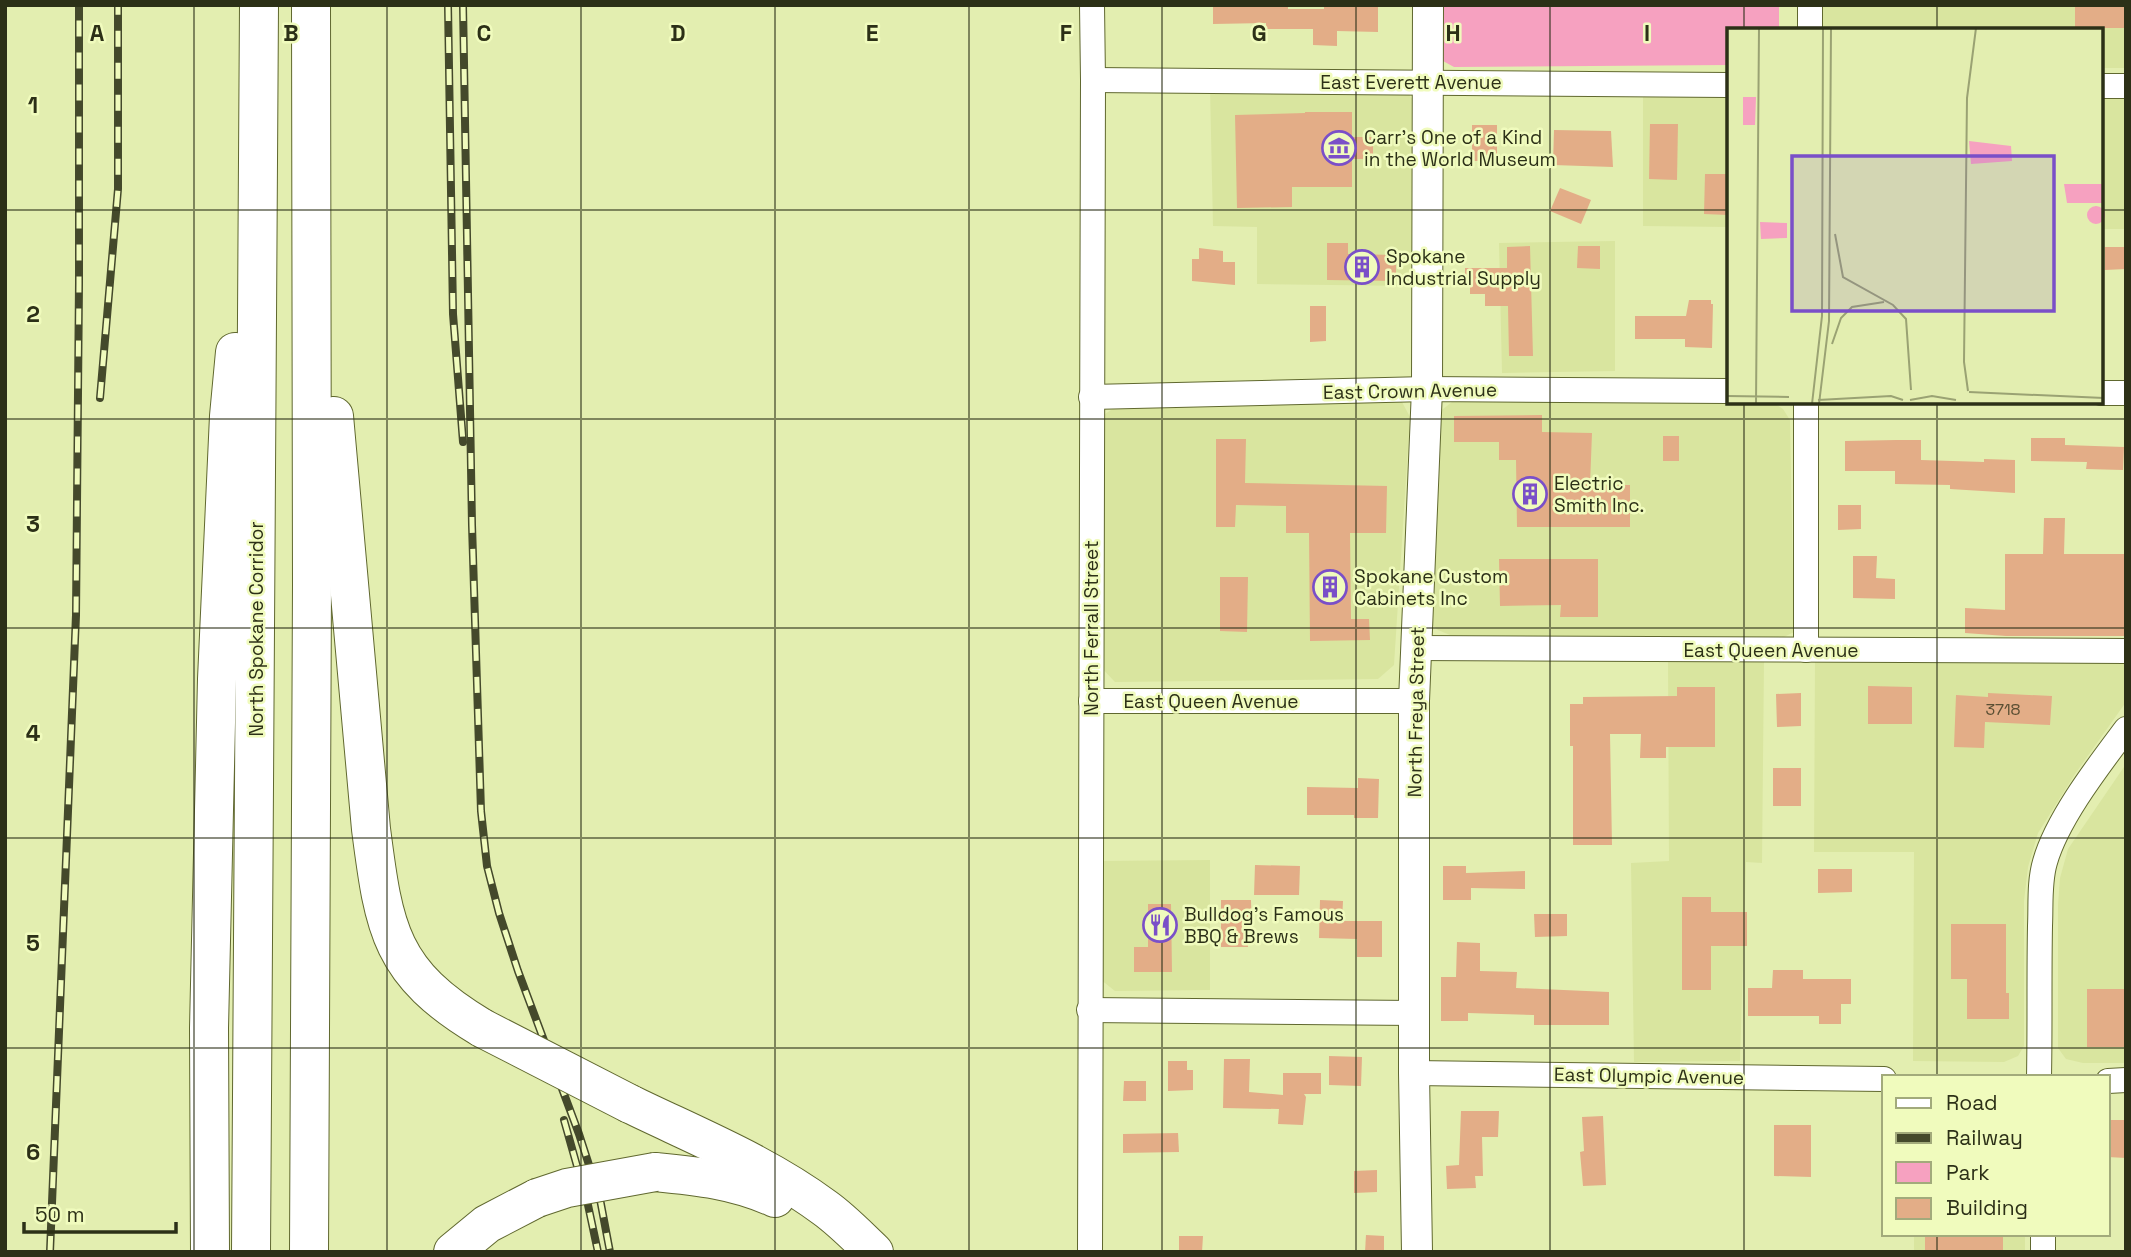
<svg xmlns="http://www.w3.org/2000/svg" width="2131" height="1257" font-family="'Space Grotesk',sans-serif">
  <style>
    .built { fill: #d9e59f }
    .green { fill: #f6a1c0 }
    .building { fill: #e3ad87 }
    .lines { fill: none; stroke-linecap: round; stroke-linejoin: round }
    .minor-casing { stroke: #60682f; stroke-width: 26 }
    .tertiary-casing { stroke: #60682f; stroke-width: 32 }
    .motorway-casing { stroke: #60682f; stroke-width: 40 }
    .minor { stroke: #fff; stroke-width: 24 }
    .tertiary { stroke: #fff; stroke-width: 30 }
    .motorway { stroke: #fff; stroke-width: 38 }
    .rail-casing { stroke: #44492b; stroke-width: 8 }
    .rail { stroke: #f0fbbd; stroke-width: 5; stroke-dasharray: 16; stroke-linecap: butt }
    .motorway-bridge-casing { stroke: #60682f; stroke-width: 40; stroke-linecap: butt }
    .motorway-bridge { stroke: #fff; stroke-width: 38 }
    .grid { fill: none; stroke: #2c3017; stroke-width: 2; stroke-opacity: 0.55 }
    .labels { text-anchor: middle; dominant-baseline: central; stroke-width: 5; stroke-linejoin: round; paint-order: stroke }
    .number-label { font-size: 16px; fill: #5a4f33 }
    .street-label { font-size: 19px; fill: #2c3017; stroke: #f0fbbd }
    .poi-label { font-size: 19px; fill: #2c3017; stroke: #f0fbbd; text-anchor: start }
    .inset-road { fill: none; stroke: #9aa273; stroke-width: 2 }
    .view { fill: #7a4fc8; fill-opacity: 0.15; stroke: #7a4fc8; stroke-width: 3.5 }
    .inset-edge { fill: none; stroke: #2c3017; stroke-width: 3.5 }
    .grid-label { font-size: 23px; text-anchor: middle; font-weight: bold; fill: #2c3017; stroke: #f0fbbd; stroke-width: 5; stroke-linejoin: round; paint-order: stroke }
  </style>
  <rect width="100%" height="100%" fill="#e3eeb0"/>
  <!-- built -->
  <g class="built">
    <path d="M1823,5H2126V68H2101V30H1823Z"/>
    <path d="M1210,87L1405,90L1415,102L1414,286L1257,284V227L1213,226Z"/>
    <path d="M2101,96L2126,98V229H2101Z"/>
    <path d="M1643,97H1728V227L1643,226Z"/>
    <path d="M1615,241V371L1502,373L1499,243Z"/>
    <path d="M1457,398L1774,403L1783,409L1790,420L1794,632L1782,638L1762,639L1450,635L1438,630L1429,622L1438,413Z"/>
    <path d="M1402,402L1410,417L1394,665L1378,679L1115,682L1095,661L1102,416L1120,404Z"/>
    <path d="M1668,659L1764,661L1762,863L1746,862L1740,1061L1634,1062L1631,863L1669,861Z"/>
    <path d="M1815,661H2126V702L2075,774L2038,833L2028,867L2024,901V1046L2018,1056L2004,1062L1913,1061L1914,852H1814Z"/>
    <path d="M2126,764V1063H2083L2066,1059L2058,1048V905L2060,878L2068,849Z"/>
    <path d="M1210,860V990L1115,991L1100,979L1101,861Z"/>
    <rect x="1914" y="1234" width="111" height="18"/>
  </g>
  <!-- green -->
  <path class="green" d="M1437,5H1779V30H1728V65L1454,67L1443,61L1438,49Z"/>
  <!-- building -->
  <g class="building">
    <path d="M1213,5H1288V9H1324V5H1378V32L1337,31V46L1313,45V29H1266V23L1213,24Z"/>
    <path d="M2075,5H2124L2125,28H2075Z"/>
    <path d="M1305,112H1352V137H1373V159H1352V187H1292V207L1237,208L1235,115L1305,113Z"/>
    <path d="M1650,124H1678L1677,180L1649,179Z"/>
    <rect x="1472" y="125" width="25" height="36"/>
    <path d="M1554,130L1611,131L1613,167L1553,165Z"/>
    <path d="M1705,174H1728V215L1704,214Z"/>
    <path d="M1560,188L1591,200L1581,224L1550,211Z"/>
    <path d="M1327,243H1348V254L1396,255V281L1327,280Z"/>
    <path d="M1530,246L1533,356H1509L1508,306H1485V294H1470V287H1465V268H1507V247Z"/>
    <path d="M1578,246H1600V269L1577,268Z"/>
    <path d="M2105,247H2126V269L2105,270Z"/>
    <path d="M1199,248L1223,251V262H1235V285L1192,281V259H1199Z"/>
    <path d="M1689,300H1711V304H1713L1712,348L1685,347V339H1635V316H1686Z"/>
    <path d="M1310,306H1326V341L1310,342Z"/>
    <path d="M1542,415V432L1592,433L1590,485H1630V527H1517L1516,460H1499V442H1454V416Z"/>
    <rect x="1663" y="436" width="16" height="25"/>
    <path d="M2031,438H2065V445L2124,447L2123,470L2086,469L2087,462L2031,461Z"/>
    <path d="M1216,439H1246L1245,483L1387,486L1386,533H1350L1351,619H1369L1370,640L1310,641L1309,533H1286V506L1236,505L1235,527H1216Z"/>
    <path d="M1896,440H1921V460L1984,462V459L2015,460V493L1950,489V485L1895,484V471H1845V441Z"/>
    <path d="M1838,505H1861V529L1838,530Z"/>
    <path d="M2044,518H2065L2064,554H2126V636H2006L1965,633V608L2005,610V554H2043Z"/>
    <path d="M1853,556H1877L1876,578L1895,579V599L1853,598Z"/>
    <path d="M1499,559H1598V617H1560L1561,605L1500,606Z"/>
    <path d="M1220,577H1248L1247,632L1220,631Z"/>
    <path d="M1868,686L1912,687V724H1868Z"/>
    <path d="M1677,687H1715V747H1666V758H1640L1641,734H1610L1612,845H1573V746H1570V704H1583V697L1677,696Z"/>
    <path d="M1801,693V726L1777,727L1776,694Z"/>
    <path d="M1988,693L2052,696L2050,725L1985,722L1984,748L1954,747L1956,695L1988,697Z"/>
    <rect x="1773" y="768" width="28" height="38"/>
    <path d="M1358,778L1379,779L1378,818H1354V815H1307V787L1358,788Z"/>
    <path d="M1255,865L1300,866L1299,895H1254Z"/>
    <path d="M1443,866H1466V873L1525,871V889L1471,888V900H1443Z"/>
    <path d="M1818,869H1852V892L1818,893Z"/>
    <path d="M1682,897H1711V912H1747V946H1711V990H1682Z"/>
    <path d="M1221,900H1251L1252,933H1248V947H1221Z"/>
    <path d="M1320,900L1343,901L1342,921H1382V957H1357V939L1319,938Z"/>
    <path d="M1148,904H1171L1172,972H1134V947H1148Z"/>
    <path d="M1534,914H1567V936L1535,937Z"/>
    <path d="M1951,924H2006V993H2009V1019H1967V979H1951Z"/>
    <path d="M1457,942L1480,943V971L1517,972L1516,988L1609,992V1025H1534V1015L1468,1013V1021H1441V977H1456Z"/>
    <path d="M1773,970H1803V979H1851V1004H1841V1024H1819V1016H1748V988H1772Z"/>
    <rect x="2087" y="989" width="39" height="58"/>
    <path d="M1329,1056L1362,1057L1361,1086L1329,1085Z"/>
    <path d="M1224,1059H1250L1249,1092L1283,1095V1073H1321V1094H1304L1306,1097L1303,1125L1278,1124L1279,1109L1223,1108Z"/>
    <path d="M1168,1061H1187V1070H1193V1090L1168,1091Z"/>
    <path d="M1124,1081H1146V1101H1123Z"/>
    <path d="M1461,1111H1499L1498,1137H1482L1483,1176H1475L1476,1188L1447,1189L1446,1166L1459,1165Z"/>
    <path d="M1603,1116L1606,1185L1583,1186L1580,1152L1584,1151L1582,1117Z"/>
    <path d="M2108,1120H2126V1158L2108,1157Z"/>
    <path d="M1774,1125H1811V1177L1774,1176Z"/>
    <path d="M1178,1133L1179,1152L1123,1153V1134Z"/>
    <path d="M1377,1170V1192L1354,1193V1171Z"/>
    <rect x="1925" y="1234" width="78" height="18"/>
    <path d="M1366,1235L1384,1236V1252H1365Z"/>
    <path d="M1179,1236H1203L1202,1252H1179Z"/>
  </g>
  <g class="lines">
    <!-- minor casing -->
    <g class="minor-casing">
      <g id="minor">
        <path d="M1810,5V30"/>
        <path d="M1093,80L1728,85"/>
        <path d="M2101,86H2126"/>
        <path d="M2101,393H2126"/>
        <path d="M1091,397L1427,389L1728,391"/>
        <path d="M1806,402V650"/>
        <path d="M1416,648L2126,651"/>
        <path d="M1091,701H1414"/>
        <path d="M1089,1010L1415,1013"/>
        <path d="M1414,1073L1884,1079"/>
        <path d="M2039,1077C2040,1027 2039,976 2040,926C2041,905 2039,882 2045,862C2057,819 2099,765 2126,729"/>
        <path d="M2108,1081L2126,1080"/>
        <path d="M2043,1234V1252"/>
        <path d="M1090,1252L1093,80L1092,5"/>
      </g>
    </g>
    <!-- tertiary casing -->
    <g class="tertiary-casing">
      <path id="tertiary" d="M1417,1252L1414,1073V701L1427,389L1428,5"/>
    </g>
    <!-- motorway casing -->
    <g class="motorway-casing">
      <g id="motorway">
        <path d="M334,416L371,829C384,930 390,973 482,1028"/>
        <path d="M630,1104C696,1136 766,1164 825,1208C843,1221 858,1237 874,1252"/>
        <path d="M655,1172C697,1176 736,1180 775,1198"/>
        <path d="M210,1252L209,1028L217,679L229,416L235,352"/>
        <path d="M251,1252L259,5"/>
        <path d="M309,1252L312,584L311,5"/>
        <path d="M453,1252L487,1224L537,1198"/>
      </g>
    </g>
    <!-- minor -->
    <use href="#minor" class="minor"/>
    <!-- tertiary -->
    <use href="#tertiary" class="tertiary"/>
    <!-- motorway -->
    <use href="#motorway" class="motorway"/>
    <!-- rail casing -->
    <g class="rail-casing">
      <g id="rail">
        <path d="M448,5L453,314L463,442"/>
        <path d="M463,5L472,525L481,811L487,866L499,913L518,971L579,1134L600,1199L610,1252"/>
        <path d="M100,398L118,189V5"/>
        <path d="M564,1120L588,1205L598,1252"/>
        <path d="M50,1252L76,615L79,283V5"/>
      </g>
    </g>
    <!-- rail -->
    <use href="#rail" class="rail"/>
    <!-- motorway-bridge casing -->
    <g class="motorway-bridge-casing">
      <g id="motorway-bridge">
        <path d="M482,1028L630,1104"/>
        <path d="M537,1198L567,1188L655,1172"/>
      </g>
    </g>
    <!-- motorway-bridge -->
    <use href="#motorway-bridge" class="motorway-bridge"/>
  </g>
  <!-- grid -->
  <path class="grid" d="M194,5V1252M387,5V1252M581,5V1252M775,5V1252M969,5V1252M1162,5V1252M1356,5V1252M1550,5V1252M1744,5V30M1937,5V30M5,210H1728M2101,210H2126M1744,402V1252M1937,402V1077M5,419H2126M5,628H2126M5,838H2126M5,1048H2126M1937,1234V1252"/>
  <!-- icons -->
  <defs>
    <g id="museum-ring" transform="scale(1.75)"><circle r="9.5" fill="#f0fbbd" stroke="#7a4fc8" stroke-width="1.5"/><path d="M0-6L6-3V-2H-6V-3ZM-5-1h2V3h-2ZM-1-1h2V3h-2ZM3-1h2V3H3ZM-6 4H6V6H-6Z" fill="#7a4fc8"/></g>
    <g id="building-ring" transform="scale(1.75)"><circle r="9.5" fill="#f0fbbd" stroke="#7a4fc8" stroke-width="1.5"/><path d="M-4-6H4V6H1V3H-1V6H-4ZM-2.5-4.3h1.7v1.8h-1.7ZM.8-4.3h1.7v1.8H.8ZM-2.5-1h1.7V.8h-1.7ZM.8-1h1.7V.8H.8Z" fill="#7a4fc8"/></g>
    <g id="restaurant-ring" transform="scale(1.75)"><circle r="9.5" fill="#f0fbbd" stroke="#7a4fc8" stroke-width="1.5"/><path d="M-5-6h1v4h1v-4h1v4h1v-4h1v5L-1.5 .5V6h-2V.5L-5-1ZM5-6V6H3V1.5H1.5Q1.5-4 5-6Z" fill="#7a4fc8"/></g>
  </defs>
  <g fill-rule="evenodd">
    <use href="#museum-ring" x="1339" y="148"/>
    <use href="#building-ring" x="1362" y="267"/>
    <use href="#building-ring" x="1530" y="494"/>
    <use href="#building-ring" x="1330" y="587"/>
    <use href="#restaurant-ring" x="1160" y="925"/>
  </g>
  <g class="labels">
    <!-- number labels -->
    <g class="number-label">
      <text x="2003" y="709">3718</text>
    </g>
    <!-- street labels -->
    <g class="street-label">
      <text x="1411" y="82">East Everett Avenue</text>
      <text transform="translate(1410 391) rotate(-1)">East Crown Avenue</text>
      <text transform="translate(1091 628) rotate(-90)">North Ferrall Street</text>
      <text transform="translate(256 629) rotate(-90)">North Spokane Corridor</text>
      <text x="1771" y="650">East Queen Avenue</text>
      <text x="1211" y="701">East Queen Avenue</text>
      <text transform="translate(1416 712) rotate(-89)">North Freya Street</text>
      <text transform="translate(1649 1076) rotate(1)">East Olympic Avenue</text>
    </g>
    <!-- poi labels -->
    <g class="poi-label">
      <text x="1364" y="137">Carr's One of a Kind<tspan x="1364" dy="22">in the World Museum</tspan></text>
      <text x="1386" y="256">Spokane<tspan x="1386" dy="22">Industrial Supply</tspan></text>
      <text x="1554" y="483">Electric<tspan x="1554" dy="22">Smith Inc.</tspan></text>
      <text x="1354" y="576">Spokane Custom<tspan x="1354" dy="22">Cabinets Inc</tspan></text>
      <text x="1184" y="914">Bulldog's Famous<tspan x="1184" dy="22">BBQ &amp; Brews</tspan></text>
    </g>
  </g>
  <!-- overview -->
  <g transform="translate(1727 28)">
    <rect width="376" height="376" fill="#e3eeb0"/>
    <path d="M16,69H29L28,97H16ZM242,113L284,118L285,133L244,136ZM337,156H376V175H340ZM360 187a9 9 0 1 1 18 0a9 9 0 1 1-18 0ZM33,194L60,195V210L34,211Z" fill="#f6a1c0"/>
    <path class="inset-road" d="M108,206L116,249L166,277L179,291L184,362M105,316L114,290L125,279L157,274M241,363L237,334L240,70L249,0M242,364L377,370M0,368L62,369M91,372L164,368L176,372M183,372L205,368L229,372M29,376L32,0M85,376L95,288L96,0M92,376L102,293L104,0"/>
    <path class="view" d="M65,128H327V283H65Z"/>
    <rect width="376" height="376" class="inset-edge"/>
  </g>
  <g class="grid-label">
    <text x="97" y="41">A</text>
    <text x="291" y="41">B</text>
    <text x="484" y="41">C</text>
    <text x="678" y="41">D</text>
    <text x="872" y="41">E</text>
    <text x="1066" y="41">F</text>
    <text x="1259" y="41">G</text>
    <text x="1453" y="41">H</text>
    <text x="1647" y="41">I</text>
    <text x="33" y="113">1</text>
    <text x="33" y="322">2</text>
    <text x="33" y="532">3</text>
    <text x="33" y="741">4</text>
    <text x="33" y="951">5</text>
    <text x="33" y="1160">6</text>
  </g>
  <!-- border -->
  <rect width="2131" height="1257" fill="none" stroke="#2c3017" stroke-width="14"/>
  <!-- legend -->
  <rect x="1882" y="1075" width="228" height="161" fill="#f0fbbd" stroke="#a2aa7b" stroke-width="2"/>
  <rect x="1896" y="1098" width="35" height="10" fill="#ffffff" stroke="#a2aa7b" stroke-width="2"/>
  <text x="1946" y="1110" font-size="21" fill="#2c3017">Road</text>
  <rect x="1896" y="1133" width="35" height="10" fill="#44492b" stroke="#a2aa7b" stroke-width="2"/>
  <text x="1946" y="1145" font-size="21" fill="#2c3017">Railway</text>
  <rect x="1896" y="1162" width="35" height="21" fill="#f6a1c0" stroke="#a2aa7b" stroke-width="2"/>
  <text x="1946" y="1180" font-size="21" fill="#2c3017">Park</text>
  <rect x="1896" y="1198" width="35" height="21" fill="#e3ad87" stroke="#a2aa7b" stroke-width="2"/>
  <text x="1946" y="1215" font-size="21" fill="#2c3017">Building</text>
  <!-- scale -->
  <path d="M24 1222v10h152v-10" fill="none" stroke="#2c3017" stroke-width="3.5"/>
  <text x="35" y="1222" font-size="21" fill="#2c3017" stroke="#f0fbbd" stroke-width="5" paint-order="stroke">50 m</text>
</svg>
